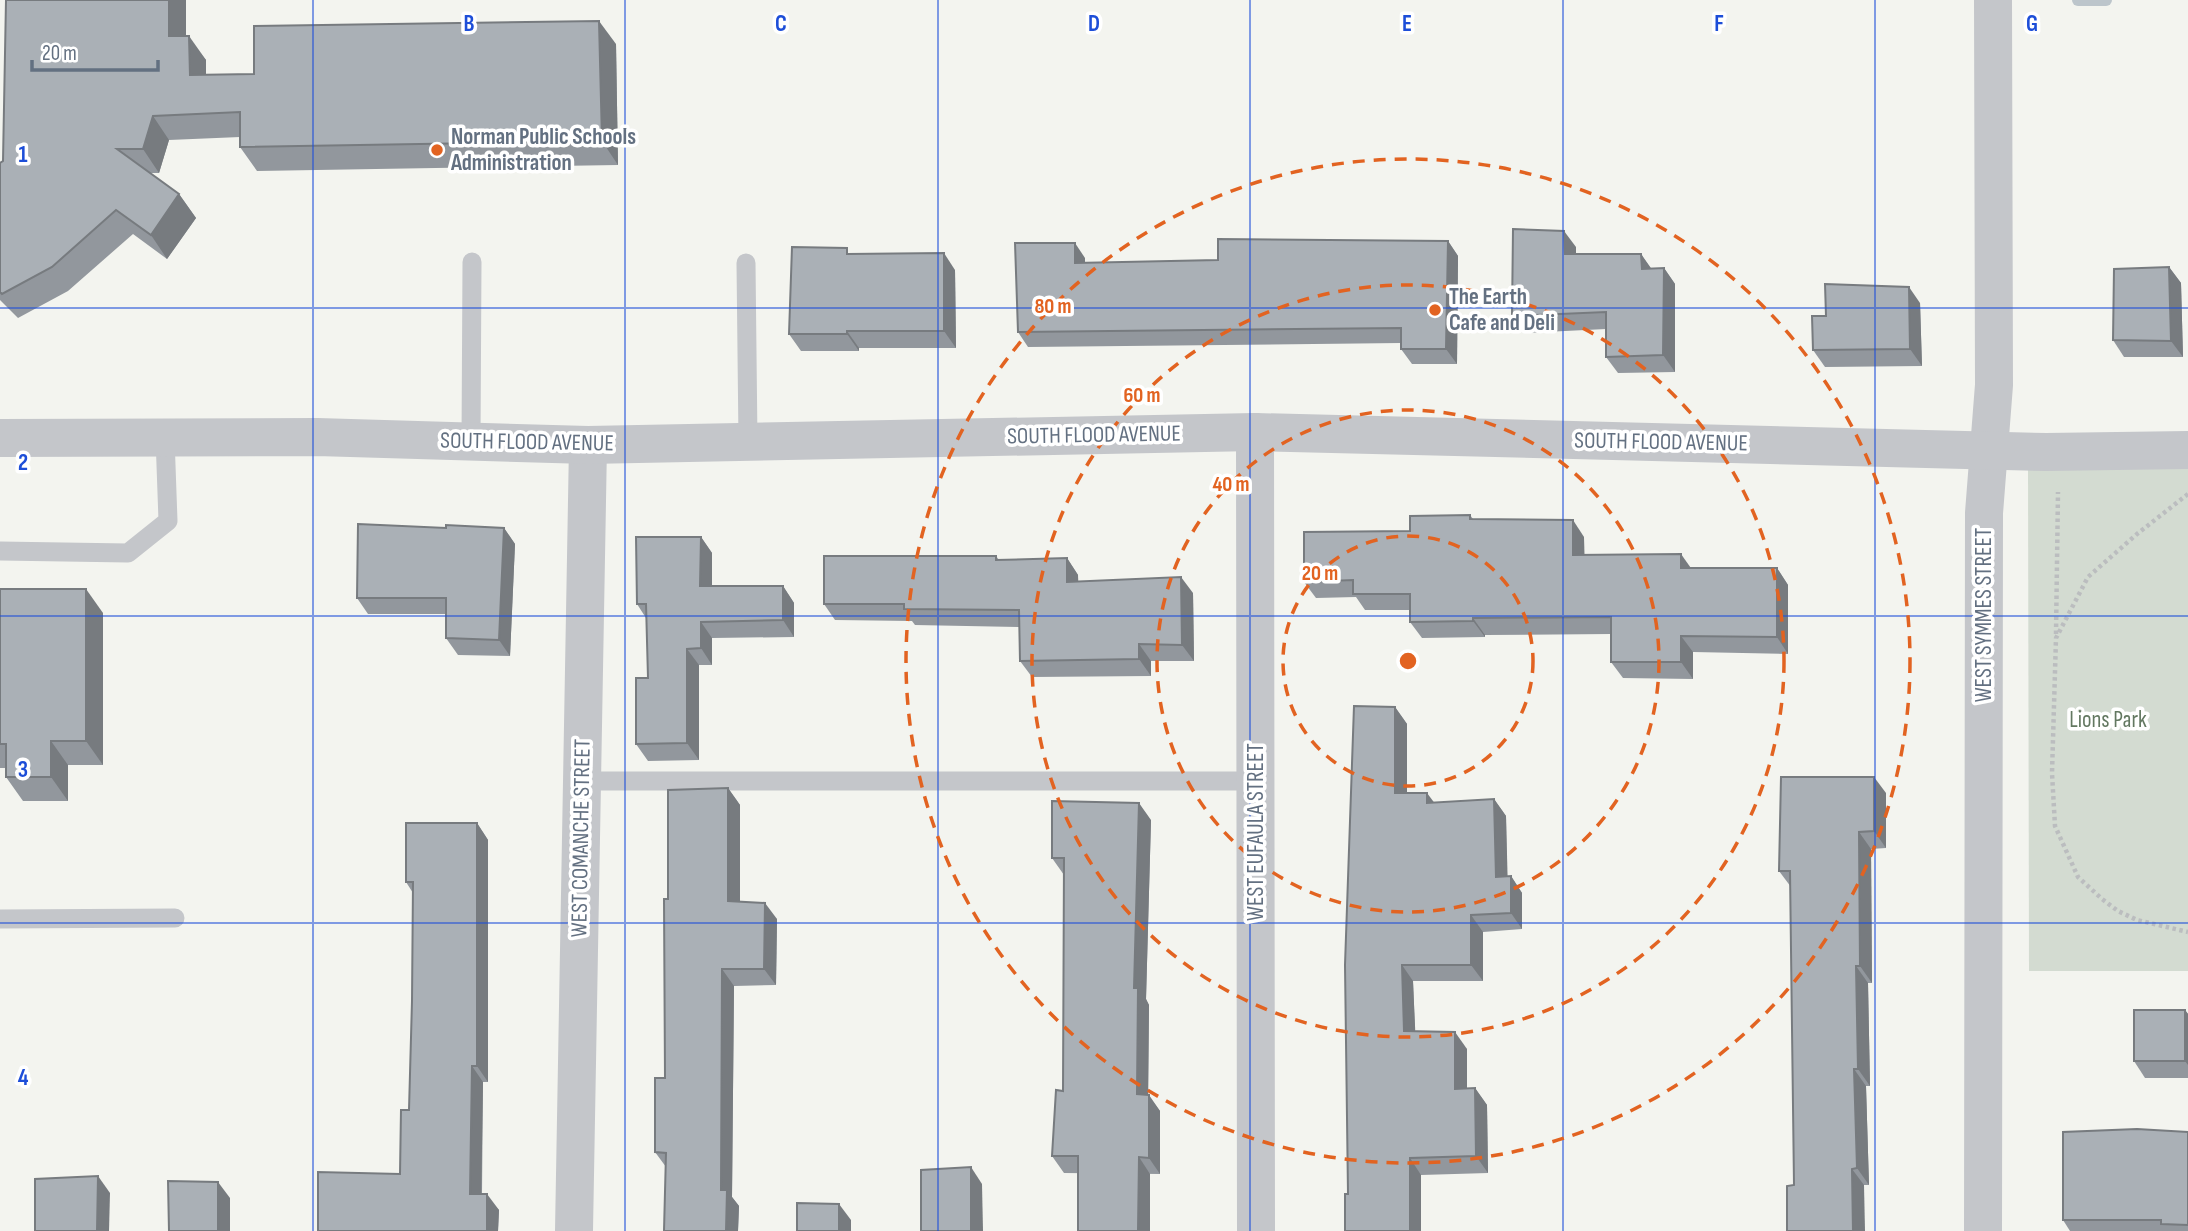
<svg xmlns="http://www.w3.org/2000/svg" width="2188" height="1231" font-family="'Sofia Sans Condensed',sans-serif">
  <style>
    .green { fill: #d3dbd1 }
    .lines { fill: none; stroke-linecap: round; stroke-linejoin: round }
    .stream { stroke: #bcc5cb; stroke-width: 12 }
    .path { stroke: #bbbdbf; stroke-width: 4.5; stroke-dasharray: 3.5 3.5; stroke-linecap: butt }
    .service { stroke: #c4c6ca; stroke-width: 19 }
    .minor { stroke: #c4c6ca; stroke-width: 38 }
    .tertiary { stroke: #c4c6ca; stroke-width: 38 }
    .wall { fill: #92979d }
    .shaded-wall { fill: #777b7f }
    .building { fill: #aab0b6; stroke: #777b7f; stroke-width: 2 }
    .grid { fill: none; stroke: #1d4ed8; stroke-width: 2; stroke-opacity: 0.55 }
    .ring { fill: none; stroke: #e26321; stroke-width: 3.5; stroke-dasharray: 12 9 }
    .poi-dot { fill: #e26321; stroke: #fff; stroke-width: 2.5 }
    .labels { text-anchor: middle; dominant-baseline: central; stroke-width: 7; stroke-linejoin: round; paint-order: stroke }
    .poi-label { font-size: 23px; font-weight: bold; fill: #637081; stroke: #fff; text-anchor: start }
    .street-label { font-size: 23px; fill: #637081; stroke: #fff }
    .park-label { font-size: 23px; fill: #637861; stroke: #fff }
    .grid-label { font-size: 23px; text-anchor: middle; font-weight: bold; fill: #1d4ed8; stroke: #fff; stroke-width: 7; stroke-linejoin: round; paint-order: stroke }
    .centre { fill: #e26321; stroke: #fff; stroke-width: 3.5 }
    .ring-label { font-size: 21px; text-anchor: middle; font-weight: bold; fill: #e26321; stroke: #fff; stroke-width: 7; stroke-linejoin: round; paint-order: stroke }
  </style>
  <rect width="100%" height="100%" fill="#f3f4ef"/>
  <!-- green -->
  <path class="green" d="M2028,468H2188V971H2029Z"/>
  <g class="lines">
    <!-- stream -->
    <path class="stream" d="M2078,0H2106"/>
    <!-- path -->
    <g class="path">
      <path d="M2188,494L2137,534L2088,577L2056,638L2052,773L2055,826L2078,877L2102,899L2118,911L2137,920L2188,932"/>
      <path d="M2056,634L2058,492"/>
    </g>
    <!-- service -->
    <g class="service">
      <path d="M746,263L748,442"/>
      <path d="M471,441L472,262"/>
      <path d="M0,551L128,553L168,521L165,437"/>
      <path d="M582,781H1256"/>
      <path d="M0,919L175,918"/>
    </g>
    <!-- minor -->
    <g class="minor">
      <path d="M1255,432L1256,1231"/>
      <path d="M574,1231L588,445"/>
      <path d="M1983,1231L1984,513L1994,385L1993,0"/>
    </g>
    <!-- tertiary -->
    <path class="tertiary" d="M0,438L317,437L588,445L1255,432L2046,452L2188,450"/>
  </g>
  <!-- wall -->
  <g class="wall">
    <path d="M6,0H186V36L206,60V74H254L616,44L618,165L257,171L240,147V137L169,140L159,173H150L179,194L196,218L167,259L133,234L68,291L18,318L0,300V163L3,161Z"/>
    <path d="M1448,241L1458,256L1457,364H1412L1401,349V343L1028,347L1018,332L1085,258V263L1218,260Z"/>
    <path d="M1576,247V254H1641L1651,269L1664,268L1675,284V372L1618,373L1606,357V329L1524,333L1512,316Z"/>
    <path d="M851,254L955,270L956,348H859V351H801L789,334Z"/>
    <path d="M2169,267L2181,283L2183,357H2124L2113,340Z"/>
    <path d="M1920,303L1922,366L1825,367L1813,350Z"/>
    <path d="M1470,515L1473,519L1584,537V555L1691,568H1777L1788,585V654L1693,652V679L1623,678L1611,662V634L1485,635V637L1422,638L1410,622V610H1365L1356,597L1316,598L1304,582L1410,531Z"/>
    <path d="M446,528H504L515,544L510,656L458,655L446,638V614H368L357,598Z"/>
    <path d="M701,537L712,553V586H783L794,603V637L712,638V665H699V760L648,761L636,744L648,678L646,618L637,604Z"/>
    <path d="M996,556L999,560L1067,558L1078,575V581L1193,593L1194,661H1151V676L1032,677L1020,661V627L915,625L912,621L835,620L824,604Z"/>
    <path d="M0,589L103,613V765H68V801H23L6,777V768H0Z"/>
    <path d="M1395,707L1407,724V793L1434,803L1494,799L1506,816L1507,876H1511L1522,893V929L1483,932V981H1413L1415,1031L1467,1049V1088H1475L1487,1105L1488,1173L1421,1175V1231L1348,1194Z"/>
    <path d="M728,788L740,805V902L777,919L776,985L734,986L732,1197L739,1206L738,1231H664L666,1167L655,1152L665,1078L668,899Z"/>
    <path d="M1886,793V848L1871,849L1872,983H1868L1870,1086H1866L1869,1185H1794L1791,887L1779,871Z"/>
    <path d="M1151,820L1146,999L1149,1005L1148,1095L1160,1111V1174L1064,1173L1052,1156L1063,1091L1064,875L1052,858Z"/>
    <path d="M477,823L488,840V1082H483L482,1194L499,1210L498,1231H318L400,1174L409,1110L412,1001L413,893L406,882Z"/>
    <path d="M2185,1010L2188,1014V1078H2145L2134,1061Z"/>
    <path d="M2188,1132V1231H2070L2063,1220Z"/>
  </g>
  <!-- shaded-wall -->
  <g class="shaded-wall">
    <path d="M169,0H186V60L169,36Z"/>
    <path d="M599,21L616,44L618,165L602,141Z"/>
    <path d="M189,36L206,60V99L190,75Z"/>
    <path d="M153,116L169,140L159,173L143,149Z"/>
    <path d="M179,194L196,218L167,259L151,235Z"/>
    <path d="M1564,231L1576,247V271L1565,254Z"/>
    <path d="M1448,241L1458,256L1457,364L1446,349Z"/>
    <path d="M1075,243L1085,258V278L1075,263Z"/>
    <path d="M944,253L955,270L956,348L944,331Z"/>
    <path d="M1641,254L1653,271L1642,269Z"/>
    <path d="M2169,267L2181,283L2183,357L2171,341Z"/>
    <path d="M1664,268L1675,284V372L1663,355Z"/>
    <path d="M1909,287L1920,303L1922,366L1910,349Z"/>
    <path d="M847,331L859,348V351L847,334Z"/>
    <path d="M1573,520L1584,537L1585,572L1573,555Z"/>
    <path d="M504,528L515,544L510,656L499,640Z"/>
    <path d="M701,537L712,553V603L700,586Z"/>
    <path d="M1681,554L1693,571L1681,568Z"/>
    <path d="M1067,558L1078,575L1079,598L1067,582Z"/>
    <path d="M1777,568L1788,585V654L1777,637Z"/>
    <path d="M1181,577L1193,593L1194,661L1182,645Z"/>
    <path d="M783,586L794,603V637L783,620Z"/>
    <path d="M86,589L103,613V765L86,741Z"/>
    <path d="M1473,618L1485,635V637L1473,621Z"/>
    <path d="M701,622L712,638V665L701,648Z"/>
    <path d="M1681,636L1693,652V679L1681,662Z"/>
    <path d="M1139,644L1151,661V676L1139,659Z"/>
    <path d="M687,649L699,665V760L687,743Z"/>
    <path d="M1395,707L1407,724V809L1395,793Z"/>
    <path d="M51,741L68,765V801L51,777Z"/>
    <path d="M1874,777L1886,793V848L1874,831Z"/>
    <path d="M728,788L740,805V918L728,901Z"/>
    <path d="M1427,793L1439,809L1427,803Z"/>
    <path d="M1494,799L1506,816L1508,893L1496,877Z"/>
    <path d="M1139,803L1151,820L1146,999L1149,1005L1148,1111L1137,1094L1134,988Z"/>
    <path d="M477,823L488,840V1082L477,1066Z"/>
    <path d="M1859,832L1871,849L1872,983L1860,966Z"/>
    <path d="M1511,876L1522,893V929L1511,913Z"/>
    <path d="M765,903L777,919L776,985L764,969Z"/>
    <path d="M1471,915L1483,932V981L1471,965Z"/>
    <path d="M1402,965L1413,981L1416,1048L1404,1031Z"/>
    <path d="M1856,966L1868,983L1870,1086L1858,1069Z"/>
    <path d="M722,969L734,986L732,1197L739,1206L738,1231H726L721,1190Z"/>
    <path d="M2185,1010L2188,1014V1065L2185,1061Z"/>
    <path d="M1455,1032L1467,1049V1105L1455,1089Z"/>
    <path d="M472,1066L483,1082L481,1211L470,1194Z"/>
    <path d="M1854,1069L1866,1086L1869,1185L1857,1168Z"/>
    <path d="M1475,1088L1487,1105L1488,1173L1476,1156Z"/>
    <path d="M1149,1095L1160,1111V1174L1149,1158Z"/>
    <path d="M1139,1157L1150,1174V1231H1138Z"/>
    <path d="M1410,1158L1421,1175V1231H1410Z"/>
    <path d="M971,1167L982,1184L983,1231H971Z"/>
    <path d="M1852,1169L1864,1185L1865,1231H1853Z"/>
    <path d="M98,1176L110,1193L109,1231H97Z"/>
    <path d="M218,1182L230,1198V1231H218Z"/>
    <path d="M487,1194L499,1210L498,1231H487Z"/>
    <path d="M839,1204L851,1220V1231H839Z"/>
  </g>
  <!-- building -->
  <g class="building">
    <path d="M6,0H169V36H189L190,75L254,74V26L599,21L602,141L240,147V112L153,116L143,149H117L179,194L151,235L116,210L52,267L2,294L0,292V163L3,161Z"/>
    <path d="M1513,229L1564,231L1565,254H1641L1642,269L1664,268L1663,355L1606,357V312L1512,316Z"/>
    <path d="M1218,239L1448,241L1446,349H1401V328L1018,332L1015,243H1075V263L1218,260Z"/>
    <path d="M792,247L847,248V254L944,253V331H847V334H789Z"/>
    <path d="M2169,267L2171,341L2113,340L2114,269Z"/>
    <path d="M1825,284L1909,287L1910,349L1813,350L1812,316H1826Z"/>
    <path d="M1470,515V519L1573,520V555L1681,554V568H1777V637L1681,636V662H1611V617L1473,618V621L1410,622V594H1353V580L1304,582V532L1410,531V516Z"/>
    <path d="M358,524L446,528V525L504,528L499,640L446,638V598H357Z"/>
    <path d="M636,537H701L700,586H783V620L701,622V648L687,649V743L636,744V678H648L646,604H637Z"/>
    <path d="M824,556H996V560L1067,558V582L1181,577L1182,645L1139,644V659L1020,661L1019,610L904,609V604H824Z"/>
    <path d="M0,589H86V741H51V777H6V744H0Z"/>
    <path d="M1354,706L1395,707V793H1427V803L1494,799L1496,877L1511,876V913L1471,915V965H1402L1404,1031L1455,1032V1089L1475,1088L1476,1156L1410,1158V1231H1345V1194H1348L1345,965Z"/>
    <path d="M1781,777H1874V831L1859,832L1860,966H1856L1858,1069H1854L1857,1168L1852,1169L1853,1231H1787V1186L1794,1185L1790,871H1779Z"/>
    <path d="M728,788V901L765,903L764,969H722L721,1190H727L726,1231H664L666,1153L655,1152V1078H665L664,899H668V790Z"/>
    <path d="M1052,801L1139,803L1134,988H1138L1137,1094L1149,1095V1158L1139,1157L1138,1231H1078V1156H1052L1056,1090L1063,1091L1064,858H1052Z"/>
    <path d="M406,823H477V1066H472L470,1194H487V1231H318V1172L400,1174L401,1110H409L412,1001L413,882H406Z"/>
    <rect x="2134" y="1010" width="51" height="51"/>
    <path d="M2137,1129L2188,1132V1225L2161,1224V1220H2063V1132Z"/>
    <path d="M971,1167V1231H921V1170Z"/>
    <path d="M98,1176L97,1231H35V1179Z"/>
    <path d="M168,1181L218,1182V1231H169Z"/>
    <path d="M797,1203L839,1204V1231H797Z"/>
  </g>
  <!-- grid -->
  <path class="grid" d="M313,0V1231M625,0V1231M938,0V1231M1250,0V1231M1563,0V1231M1875,0V1231M0,308H2188M0,616H2188M0,923H2188"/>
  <!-- distance rings -->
  <g class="ring">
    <circle cx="1408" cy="661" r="125"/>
    <circle cx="1408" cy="661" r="251"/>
    <circle cx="1408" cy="661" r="376"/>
    <circle cx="1408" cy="661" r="502"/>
  </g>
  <!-- markers -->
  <g class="poi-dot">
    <circle cx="437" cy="150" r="7"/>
    <circle cx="1435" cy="310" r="7"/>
  </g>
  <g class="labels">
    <!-- poi labels -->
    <g class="poi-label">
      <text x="451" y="137">Norman Public Schools<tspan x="451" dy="26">Administration</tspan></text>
      <text x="1449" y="297">The Earth<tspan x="1449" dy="26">Cafe and Deli</tspan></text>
    </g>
    <!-- street labels -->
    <g class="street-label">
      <text transform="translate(1094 435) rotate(-1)">SOUTH FLOOD AVENUE</text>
      <text transform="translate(527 442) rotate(1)">SOUTH FLOOD AVENUE</text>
      <text transform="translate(1661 442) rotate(1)">SOUTH FLOOD AVENUE</text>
      <text transform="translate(1984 615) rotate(-90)">WEST SYMMES STREET</text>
      <text transform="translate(1256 832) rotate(-90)">WEST EUFAULA STREET</text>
      <text transform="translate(581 838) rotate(-89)">WEST COMANCHE STREET</text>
    </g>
    <!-- park labels -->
    <g class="park-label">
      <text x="2108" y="720">Lions Park</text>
    </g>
  </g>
  <g class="grid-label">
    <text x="469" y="31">B</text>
    <text x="781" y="31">C</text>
    <text x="1094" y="31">D</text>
    <text x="1407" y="31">E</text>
    <text x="1719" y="31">F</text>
    <text x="2032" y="31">G</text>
    <text x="23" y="162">1</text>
    <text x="23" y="470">2</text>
    <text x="23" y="777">3</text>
    <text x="23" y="1085">4</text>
  </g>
  <circle cx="1408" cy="661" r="10" class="centre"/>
  <g class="ring-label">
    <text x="1053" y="313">80 m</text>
    <text x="1142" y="402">60 m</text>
    <text x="1231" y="491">40 m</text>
    <text x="1320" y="580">20 m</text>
  </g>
  <!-- scale -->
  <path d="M32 60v10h126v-10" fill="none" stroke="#637081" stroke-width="3.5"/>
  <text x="42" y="60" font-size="21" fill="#637081" stroke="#ffffff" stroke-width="5" paint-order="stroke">20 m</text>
</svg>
